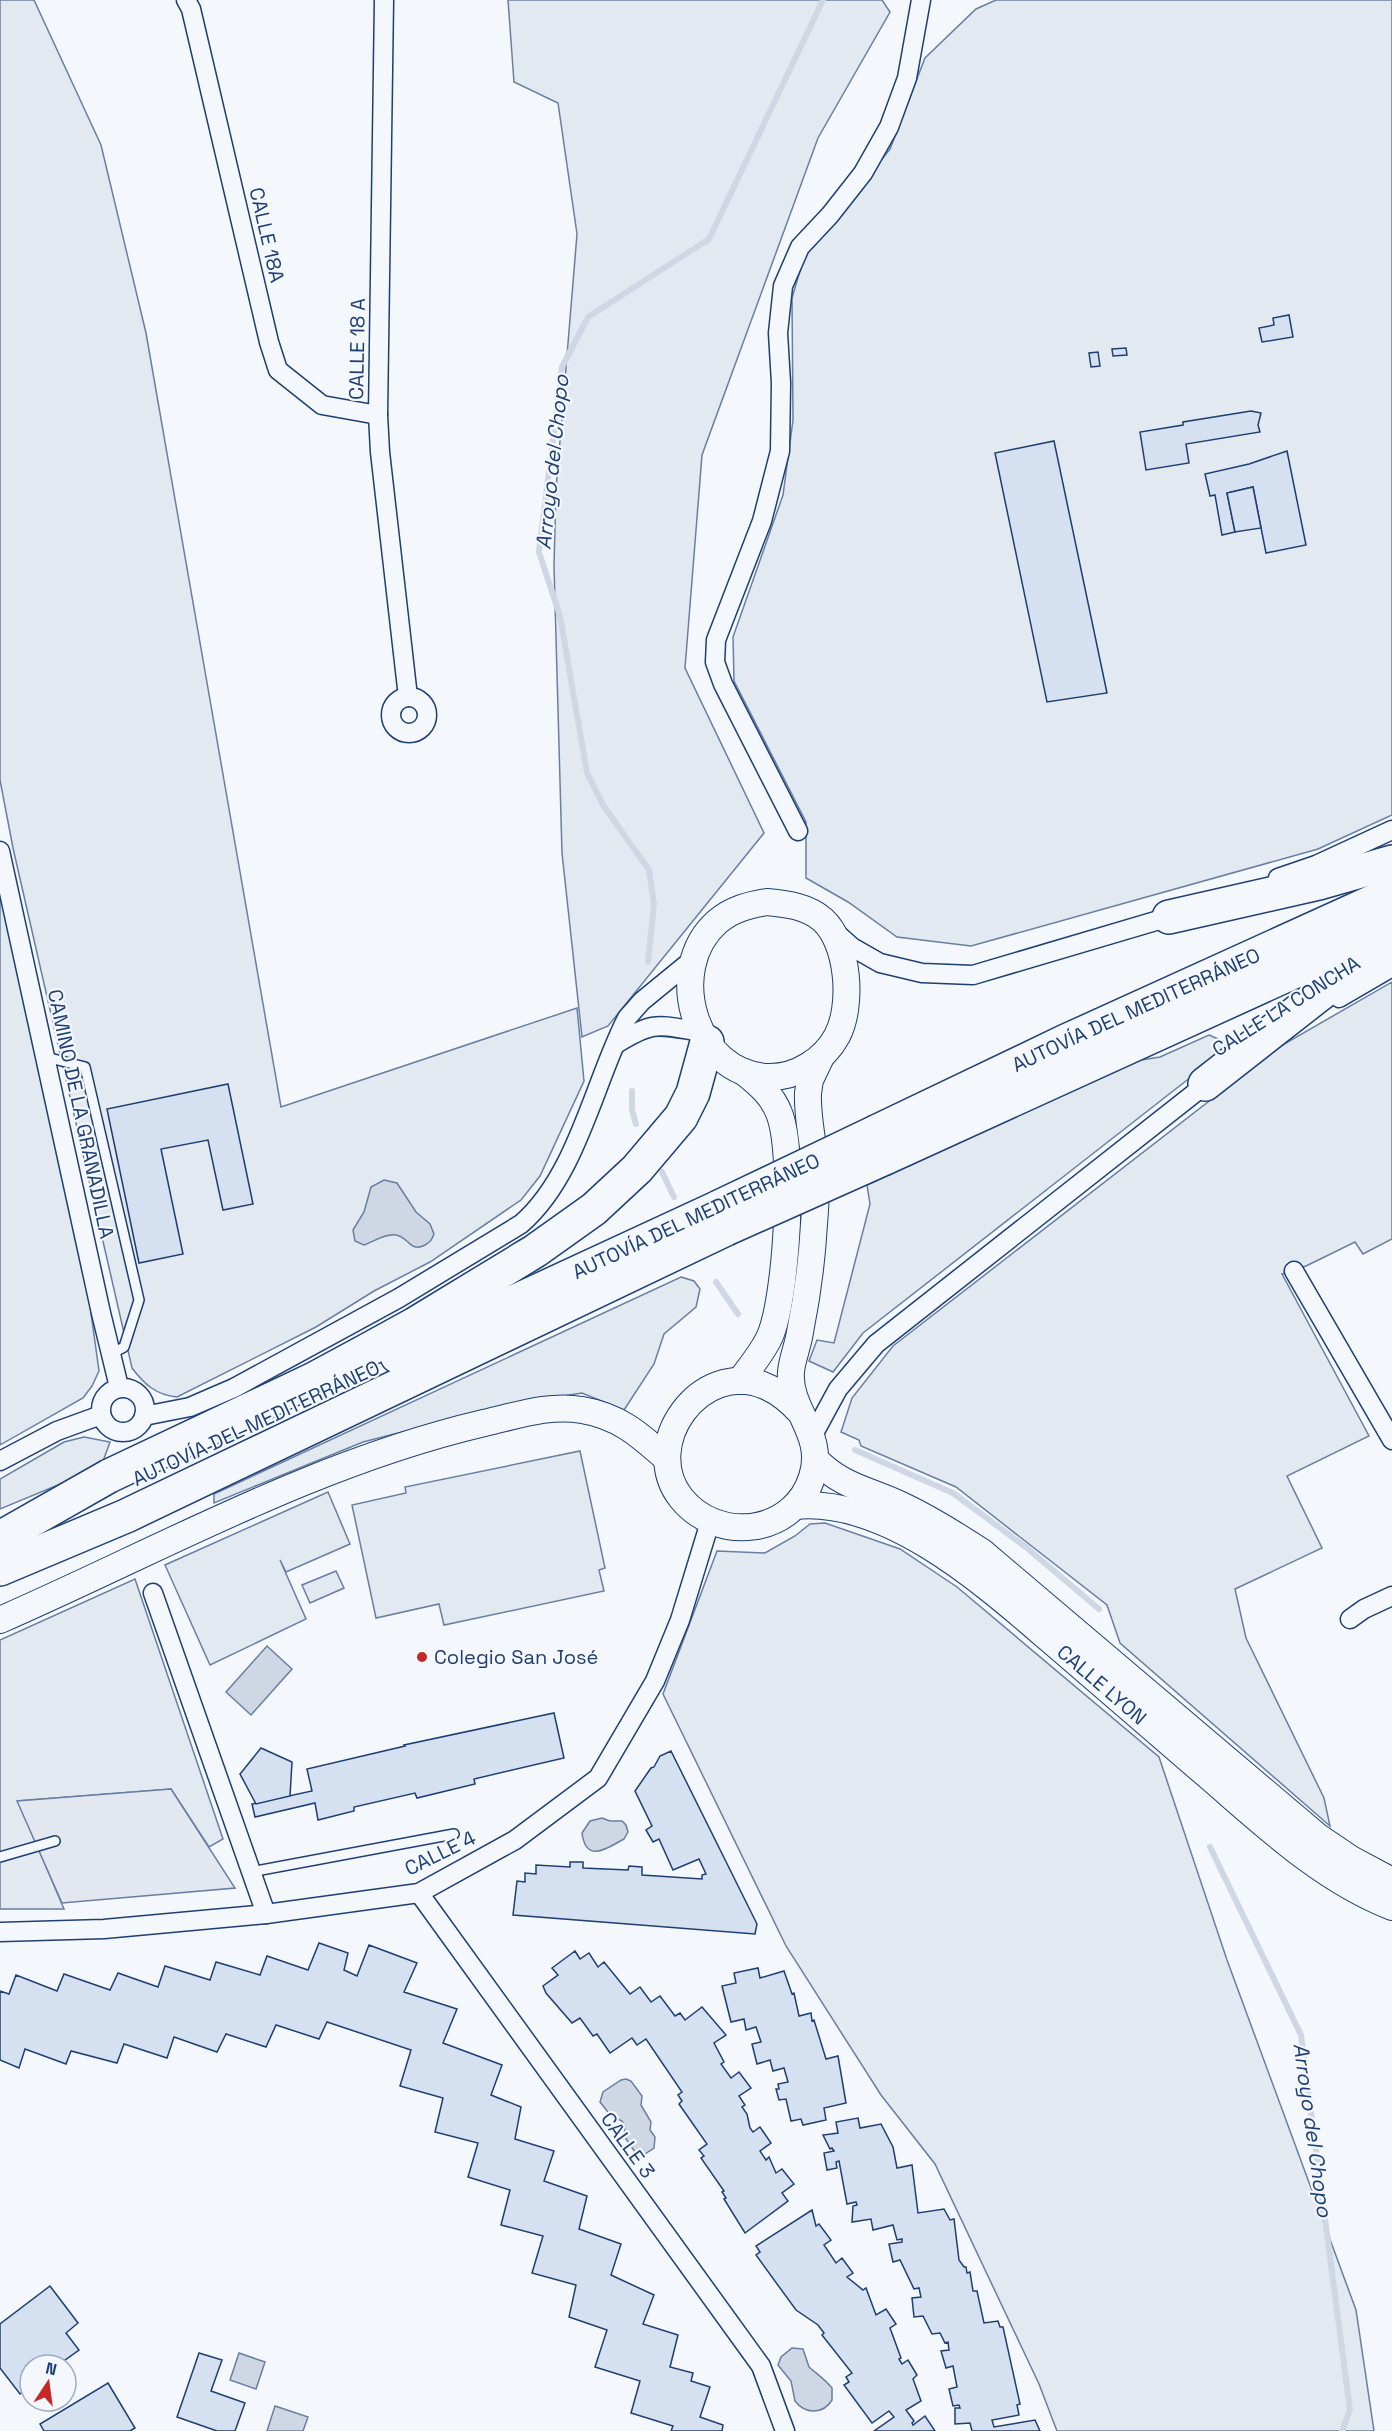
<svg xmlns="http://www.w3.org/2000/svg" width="1392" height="2431" font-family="'Space Grotesk',sans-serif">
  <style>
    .green { fill: #e3e9f0; stroke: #687fa3; stroke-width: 1.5 }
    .parking { fill: #e3e8f0; stroke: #687fa3; stroke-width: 1.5 }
    .water { fill: #cfd7e4; stroke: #687fa3; stroke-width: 1.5 }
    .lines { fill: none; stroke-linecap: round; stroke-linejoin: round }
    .stream { stroke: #cfd7e4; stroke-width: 6 }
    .building { fill: #d5e0f0; stroke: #1d3f73; stroke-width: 1.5 }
    .lane-casing { stroke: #1d3f73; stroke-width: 12 }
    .street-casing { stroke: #1d3f73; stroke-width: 21 }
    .secondary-casing { stroke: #1d3f73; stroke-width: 28 }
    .highway-casing { stroke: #1d3f73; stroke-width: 36 }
    .lane { stroke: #f4f7fb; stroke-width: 9 }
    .street { stroke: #f4f7fb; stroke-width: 18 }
    .secondary { stroke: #f4f7fb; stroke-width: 26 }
    .highway { stroke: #f4f7fb; stroke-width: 33 }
    .highway-bridge-casing { stroke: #1d3f73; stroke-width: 36; stroke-linecap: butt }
    .highway-bridge { stroke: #f4f7fb; stroke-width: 33 }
    .poi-dot { fill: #c62828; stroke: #f4f7fb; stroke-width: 2 }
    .labels { text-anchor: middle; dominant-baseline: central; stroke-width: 4.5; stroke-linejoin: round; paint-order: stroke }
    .street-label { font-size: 20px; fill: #1d3f73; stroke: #f4f7fb }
    .poi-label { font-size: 20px; fill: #1d3f73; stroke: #f4f7fb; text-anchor: start }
    .water-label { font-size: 21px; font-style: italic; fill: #1d3f73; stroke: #f4f7fb }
  </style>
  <rect width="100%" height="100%" fill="#f4f7fb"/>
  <!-- green -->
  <g class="green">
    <path d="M0,0H34L101,145L146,333L281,1107L577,1008L584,1081L540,1176L521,1200L430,1262L374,1291L316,1327L177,1397C156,1395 144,1384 132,1368L13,848L0,780Z"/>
    <path d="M508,0H882L890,12L818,138L702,455L685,668L764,833L608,1026L582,1037L562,853L554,566L556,489L577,234L558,103L514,82Z"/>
    <path d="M996,0H1392V815L1318,849L971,946L897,937L848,902L806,878V822L734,681L733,637L783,495L793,420L792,298L805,254L890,149L925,58L976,9Z"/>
    <path d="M0,884L50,1109L89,1299L99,1371L92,1386L83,1398L0,1445Z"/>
    <path d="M1392,982V1239L1363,1254L1355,1242L1306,1266L1282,1274L1369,1436L1287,1476L1322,1548L1235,1589L1246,1638L1324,1798L1330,1826L1120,1643L1107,1605L956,1487L861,1446L859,1440L841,1432L852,1398L893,1346L1279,1047Z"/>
    <path d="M1209,1035L1232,1045L863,1333L833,1372L809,1361L817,1340L834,1343L870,1204L867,1185L1135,1061L1160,1057Z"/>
    <path d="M681,1277L694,1281L700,1289L696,1307L664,1334L654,1364L624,1410L582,1393L516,1403L363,1442L214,1503V1494Z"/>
    <path d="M84,1437L110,1442L102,1464L82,1475L0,1509V1479L64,1442Z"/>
    <path d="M580,1451L605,1568L599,1570L604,1591L444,1625L439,1604L376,1618L352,1505L406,1493L405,1487Z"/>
    <path d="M328,1492L350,1544L286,1572L280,1560L306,1619L210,1665L165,1565Z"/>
    <path d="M825,1523L900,1549L957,1587L1159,1757L1227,1960L1356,2310L1374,2431H1057L1039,2384L935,2164L881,2095L786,1946L663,1694L717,1551L765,1553L795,1536L810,1524Z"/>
    <path d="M336,1571L344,1588L310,1603L302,1585Z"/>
    <path d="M135,1579L223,1839L209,1847L171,1789L18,1801L64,1909H0V1640Z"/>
  </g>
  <!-- parking -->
  <path class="parking" d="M171,1789L235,1888L62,1903L17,1801Z"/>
  <!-- water -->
  <g class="water">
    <path d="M384,1180L397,1183L416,1212L430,1224L434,1234C432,1240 430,1242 425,1245C410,1253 409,1237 396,1235C386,1233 373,1242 364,1245L355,1241L353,1230L364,1212L371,1187Z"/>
    <path d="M267,1646L292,1669L251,1715L226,1692Z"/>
    <path d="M602,1818L610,1821H622L626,1825L628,1832L624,1839C609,1847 586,1865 582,1833L590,1821Z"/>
    <path d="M626,2079L631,2081L642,2096L641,2105L651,2122L650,2130L655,2137L654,2148L645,2154L635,2152L624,2136L625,2127L622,2121L611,2116L600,2102L603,2092L621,2080Z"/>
    <path d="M792,2348L803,2349L809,2367C818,2375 825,2379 832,2388V2400C823,2415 805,2414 795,2401L791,2381L778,2365L781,2357Z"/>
    <path d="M239,2353L265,2362L256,2389L230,2380Z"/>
    <path d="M275,2406L308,2417L303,2431H267Z"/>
  </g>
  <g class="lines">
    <!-- stream -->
    <g class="stream">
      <path d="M648,962L654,904L649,870L603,805L587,773L560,616L539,552L562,367L588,317L709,239L823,0"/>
      <path d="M632,1091V1110L636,1124"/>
      <path d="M662,1172L674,1197"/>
      <path d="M716,1282L738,1314"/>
      <path d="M855,1450L953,1493L1027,1548L1099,1609"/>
      <path d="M1210,1847L1301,2035L1350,2410L1342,2431"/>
    </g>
  </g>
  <!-- building -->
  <g class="building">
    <path d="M1289,315L1293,337L1262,342L1259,328L1274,325L1273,318Z"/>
    <path d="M1126,348L1127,355L1113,356L1112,349Z"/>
    <path d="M1098,352L1100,366L1091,367L1089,353Z"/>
    <path d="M1251,411L1261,413L1258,425L1260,432L1186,444L1189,463L1146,470L1140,432L1183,425V422Z"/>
    <path d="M1054,441L1107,693L1047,702L995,453Z"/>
    <path d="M1287,451L1306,545L1266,553L1253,487L1227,493L1235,532L1222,535L1215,495L1210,496L1205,474L1249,464Z"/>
    <path d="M1253,487L1261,528L1235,532L1227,493Z"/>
    <path d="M228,1084L253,1204L223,1210L208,1140L161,1149L183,1254L139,1263L107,1109Z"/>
    <path d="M554,1713L564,1758L474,1779L475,1784L417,1798L415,1793L354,1807V1811L318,1820L315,1803L255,1817L252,1804L312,1791L307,1769L405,1746L404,1745Z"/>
    <path d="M261,1748L292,1762L290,1796L256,1804L240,1774Z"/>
    <path d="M671,1751L757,1924L755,1934L513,1915L517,1881L525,1882V1873L536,1874V1865L570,1867V1862H583V1868L628,1870L629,1866L642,1867V1875L702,1879V1875L706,1874L699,1859L673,1870L659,1839L653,1842L646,1830L652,1826L635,1791L651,1768L654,1767L660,1756Z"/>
    <path d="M319,1943L348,1953L344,1970L357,1976L369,1945L417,1963L404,1992L457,2009L443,2043L502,2065L491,2095L521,2107L515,2139L554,2151L544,2181L587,2196L579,2229L621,2244L611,2275L654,2295L643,2324L678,2335L670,2367L693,2373L691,2381L710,2387L700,2417L723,2425L722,2431H671L673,2426L631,2413L640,2381L595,2367L607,2330L569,2317L576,2285L532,2273L543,2236L501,2225L510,2190L468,2177L478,2143L435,2132L443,2098L400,2086L411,2050L327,2022L319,2039L276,2025L266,2047L226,2034L217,2052L174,2037L167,2058L124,2044L117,2063L71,2051L66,2064L25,2049L19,2068L0,2060V1991L9,1994L16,1975L57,1991L64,1974L110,1990L118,1973L158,1987L165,1966L210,1980L216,1962L260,1975L267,1956L308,1970Z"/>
    <path d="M575,1951L580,1959L589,1953L598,1967L604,1962L630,1994L640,1987L651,2002L660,1996L675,2016L680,2013L685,2020L702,2007L726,2035L714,2043L724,2062L721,2064L731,2078L739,2072L751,2088L739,2096L745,2105L742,2107L747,2114L750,2128L753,2132L760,2127L771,2143L760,2151L766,2160L769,2157L776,2173L782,2169L794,2184L782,2193L788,2201L745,2233L724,2199L726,2198L722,2192L724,2191L701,2158L704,2156L699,2150L707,2144L679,2104L682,2101L678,2095L682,2092L646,2039L637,2045L632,2038L610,2053L597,2034L593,2036L580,2018L572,2023L546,1993L543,1986L558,1975L552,1968Z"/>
    <path d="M758,1968L760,1978L784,1971L792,1994L794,1993L799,2016L811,2013L812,2021L814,2020L826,2059L838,2056L846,2103L824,2108L826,2120L803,2125L801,2119L791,2121L786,2099L779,2100L776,2089H779L778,2084L788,2082L784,2068L773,2071L770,2060L757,2064L752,2044L761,2042L756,2027L746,2030L744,2019L731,2022L722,1986L736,1983L734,1973Z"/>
    <path d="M858,2118L860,2128L881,2124L893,2147L897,2168L912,2165L918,2213L944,2209L950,2220L954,2219L959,2260L964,2267H966L967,2273L970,2272L973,2291H977L984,2323L998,2321L1000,2327H1003L1020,2404L1017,2405L1019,2415L992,2420L994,2427L1035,2420L1040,2431H972L970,2423L955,2424V2408H960L959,2405L953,2406L949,2389L957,2387L953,2366L946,2368L941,2351L949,2350L948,2342L945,2343L940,2333L932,2334L923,2316L914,2317L912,2298L921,2297L919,2288L914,2289L900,2260L893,2262L889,2244L902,2242V2239L897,2240L893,2225L873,2230L871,2219L852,2222L853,2206L857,2205L856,2202L847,2204L839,2161L836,2162L837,2168L827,2170L824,2153L834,2151L832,2148L830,2149L823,2135L838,2133L836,2122Z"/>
    <path d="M812,2210L816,2226L819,2224L831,2240L824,2245L836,2263L842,2258L853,2273L847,2277L863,2290L866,2288L876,2315L886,2309L896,2324L890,2328L901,2358L899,2359L902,2364L908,2360L917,2375L913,2379L921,2401L906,2410L914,2421L912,2423L913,2425L925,2416L935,2431H874L894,2417L889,2411L872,2423L844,2385L849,2382L846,2377L852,2373L822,2335L824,2333L818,2325L796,2310L756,2255L760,2252L756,2246Z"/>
    <path d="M50,2286L78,2323L66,2333L79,2350L58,2365H30V2386L20,2394L0,2368V2324Z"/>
    <path d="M199,2353L222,2360L211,2391L245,2403L235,2431H217L177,2417Z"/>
    <path d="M108,2383L135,2428L130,2431H44L40,2424Z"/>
  </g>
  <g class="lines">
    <!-- lane casing -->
    <g class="lane-casing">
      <g id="lane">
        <path d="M46,1057L85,1067L139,1300L124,1347L111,1354"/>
        <path d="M0,1857L55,1841"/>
        <path d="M251,1872L454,1834"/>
      </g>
    </g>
    <!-- street casing -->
    <g class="street-casing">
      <g id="street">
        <path d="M186,0L191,9L269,342L278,370L322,405L378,415"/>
        <path d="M384,0L378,415L380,452L408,697"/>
        <circle cx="409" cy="715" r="18"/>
        <path d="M798,831L723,684L715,662L716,640L762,521L780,451L781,383L778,333L783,286L800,247L830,215L863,173L889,127L907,78L921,0"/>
        <path d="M0,851L101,1313L119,1387"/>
        <path d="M1278,878L1316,865L1392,830"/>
        <path d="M834,931L852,947L880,963L922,973L973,975L1176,915"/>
        <path d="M1339,998L1392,967"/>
        <path d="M616,1044C655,1020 658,1025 701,1032"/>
        <path d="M1294,1271L1392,1440"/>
        <circle cx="123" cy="1410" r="22"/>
        <path d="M144,1416L190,1407L234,1388L399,1298L521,1224C577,1176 594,1082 627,1018L642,1001L697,956"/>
        <path d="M813,1435L838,1389L876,1344L1210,1081"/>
        <path d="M0,1461L57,1431L101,1415"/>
        <path d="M153,1593L266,1914"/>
        <path d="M1350,1619L1364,1609L1392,1596"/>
        <path d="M419,1893L761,2366L785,2431"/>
        <path d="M0,1932L104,1929L266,1914L419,1893L515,1840L598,1778L655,1681L680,1620L710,1522"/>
      </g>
    </g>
    <!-- secondary casing -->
    <g class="secondary-casing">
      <g id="secondary">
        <path d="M767,902C787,904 807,906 823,920C849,944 853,1006 837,1036C824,1060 797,1077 770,1077C694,1076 664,969 717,922C732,909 749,905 767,902Z"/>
        <path d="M740,1381C750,1367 763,1352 770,1336C787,1296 795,1152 779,1113C772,1095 759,1084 744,1072"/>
        <path d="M801,1413C790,1401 780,1392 765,1386C701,1359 639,1444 681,1498C718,1544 794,1535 812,1477C826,1434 788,1410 791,1372C792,1359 798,1346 800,1332C807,1297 812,1260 814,1224C816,1201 817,1179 814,1156C812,1135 807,1114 808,1093L810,1080L821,1057"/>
        <path d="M815,1459C842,1487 867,1489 901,1505C929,1518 956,1535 982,1552L1317,1836L1351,1859L1392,1881"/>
        <path id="s1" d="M795,1506C887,1497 984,1583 1049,1639C1102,1685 1155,1730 1208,1776C1265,1825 1321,1879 1392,1907"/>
        <path d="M0,1620C160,1550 313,1463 484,1423C516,1416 549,1404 582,1410C619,1416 640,1435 667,1459"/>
      </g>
    </g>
    <!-- highway casing -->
    <g class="highway-casing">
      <g id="highway">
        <path d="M1169,917L1319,883L1392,862"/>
        <path d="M1205,1084L1329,987L1387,945"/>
        <path id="s2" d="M878,1131L1066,1041L1392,893"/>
        <path d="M885,1158L1392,927"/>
        <path d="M397,1356L719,1207"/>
        <path d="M0,1538L109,1476L312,1380L364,1352L415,1324L535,1251L594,1209L637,1169L681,1117L693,1093L707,1042"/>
        <path d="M0,1569L126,1516L726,1229"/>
      </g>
    </g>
    <!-- lane -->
    <use href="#lane" class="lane"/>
    <!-- street -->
    <use href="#street" class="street"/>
    <!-- secondary -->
    <use href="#secondary" class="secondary"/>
    <!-- highway -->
    <use href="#highway" class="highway"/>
    <!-- highway-bridge casing -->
    <g class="highway-bridge-casing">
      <g id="highway-bridge">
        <path d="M719,1207L878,1131"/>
        <path d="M726,1229L885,1158"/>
      </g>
    </g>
    <!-- highway-bridge -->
    <use href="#highway-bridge" class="highway-bridge"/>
  </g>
  <!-- markers -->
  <circle class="poi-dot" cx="422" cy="1657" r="6"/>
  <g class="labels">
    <!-- street labels -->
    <g class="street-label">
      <text transform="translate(267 235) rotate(77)">CALLE 18A</text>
      <text transform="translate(357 349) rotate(-89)">CALLE 18 A</text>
      <text transform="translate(1286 1006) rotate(-32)">CALLE LA CONCHA</text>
      <text stroke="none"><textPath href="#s2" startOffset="285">AUTOVÍA DEL MEDITERRÁNEO</textPath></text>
      <text transform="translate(81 1114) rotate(78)">CAMINO DE LA GRANADILLA</text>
      <text transform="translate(696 1216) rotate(-25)">AUTOVÍA DEL MEDITERRÁNEO</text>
      <text transform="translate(256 1423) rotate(-25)">AUTOVÍA DEL MEDITERRÁNEO</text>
      <text stroke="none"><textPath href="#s1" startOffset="364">CALLE LYON</textPath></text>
      <text transform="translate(440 1853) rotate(-26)">CALLE 4</text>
      <text transform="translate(628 2145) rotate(54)">CALLE 3</text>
    </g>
    <!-- poi labels -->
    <g class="poi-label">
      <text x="434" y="1657">Colegio San José</text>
    </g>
    <!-- water labels -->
    <g class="water-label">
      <text transform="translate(552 462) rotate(-84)">Arroyo del Chopo</text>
      <text transform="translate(1313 2130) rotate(82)">Arroyo del Chopo</text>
    </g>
  </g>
  <!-- north arrow -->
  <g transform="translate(48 2383) rotate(13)"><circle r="28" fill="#f4f7fb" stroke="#9eadc5" stroke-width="1.5"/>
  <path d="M0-4.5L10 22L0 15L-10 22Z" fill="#c62828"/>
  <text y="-9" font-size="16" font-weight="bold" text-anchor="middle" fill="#1d3f73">N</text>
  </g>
</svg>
